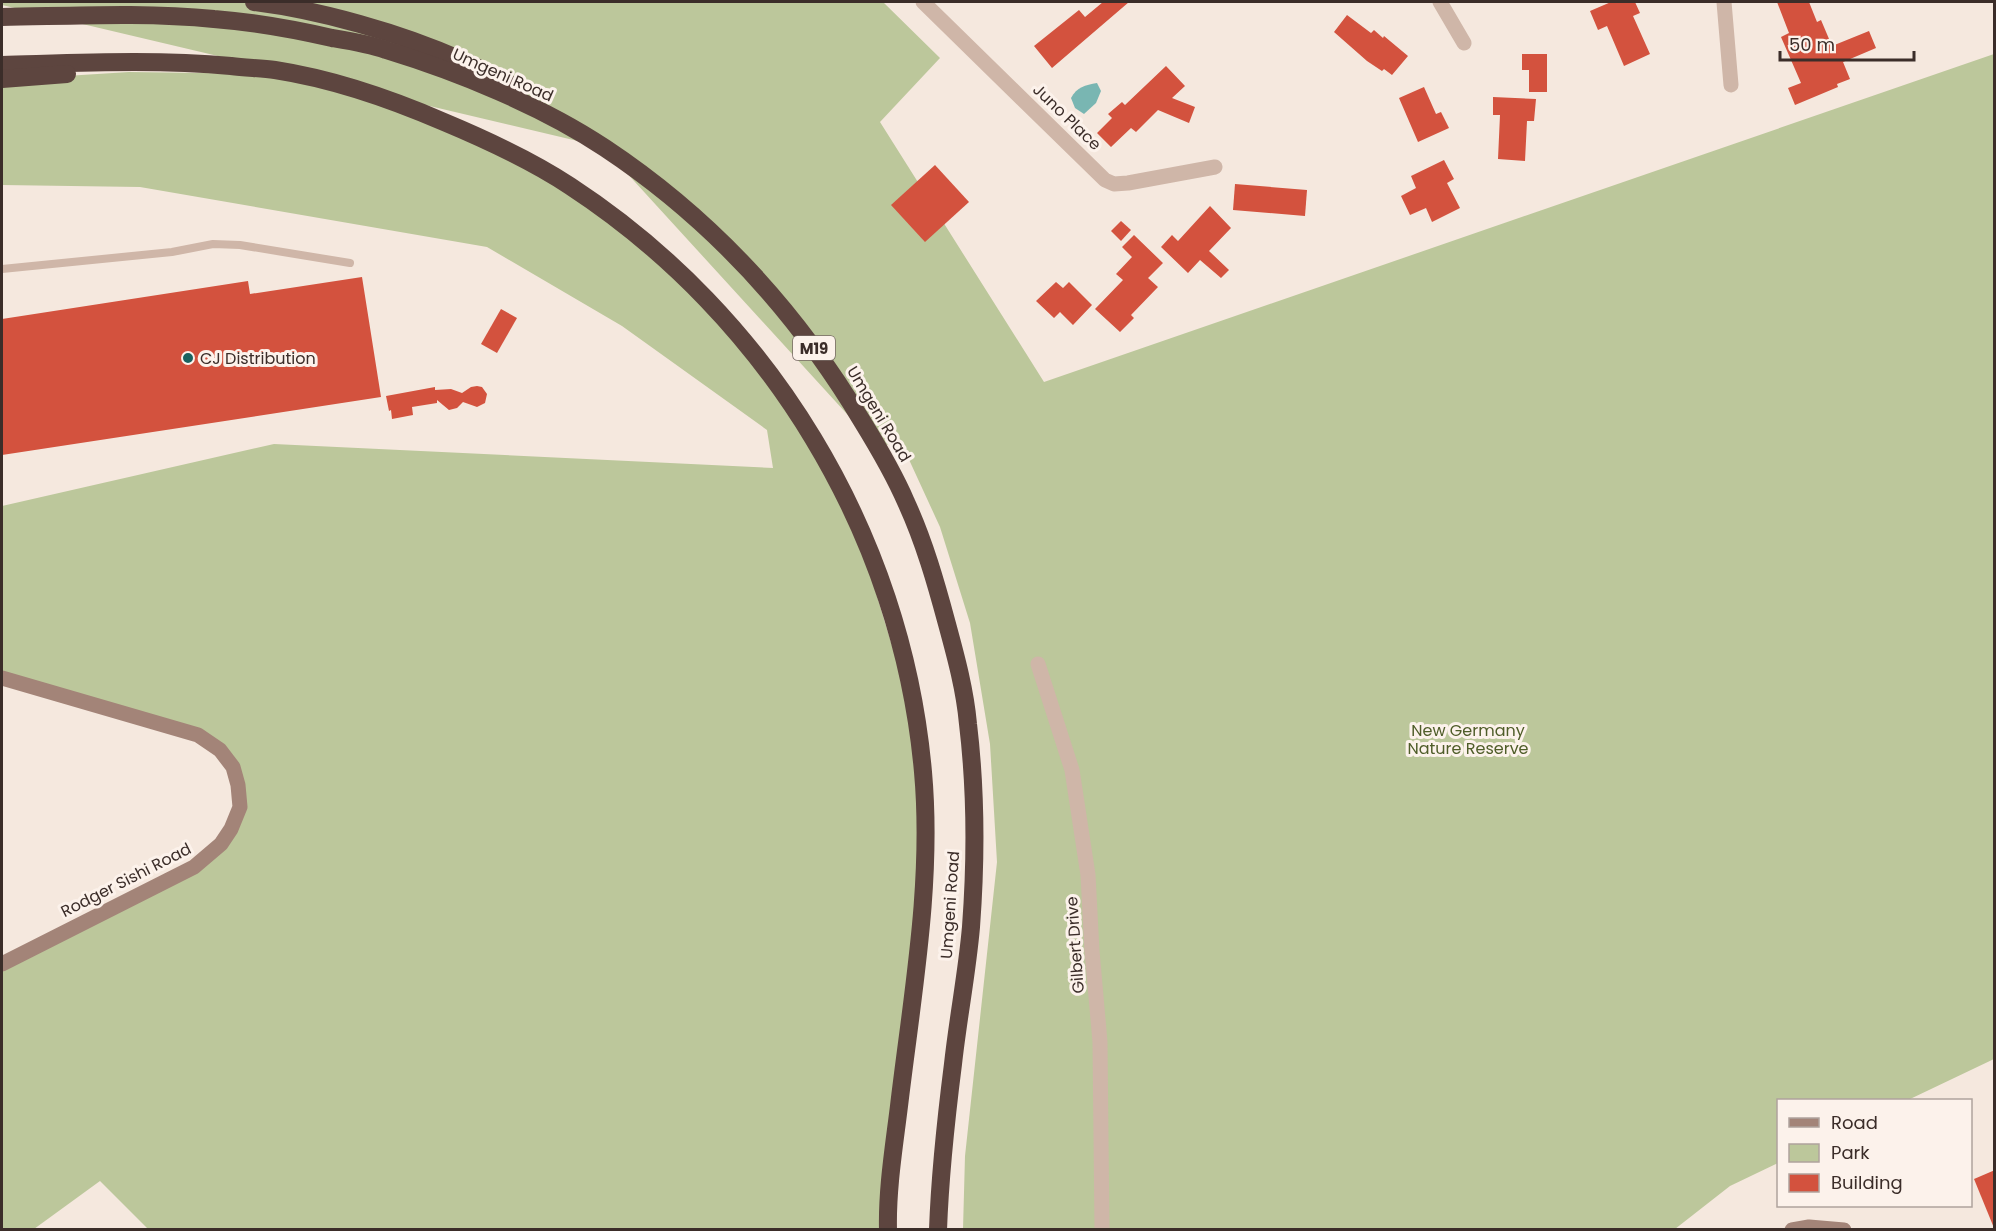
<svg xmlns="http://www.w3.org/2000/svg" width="1996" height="1231" font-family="Poppins,sans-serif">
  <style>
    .green { fill: #bcc79b }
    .water { fill: #79b6b2 }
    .building { fill: #d3523e }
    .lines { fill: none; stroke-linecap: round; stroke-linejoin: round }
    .lane { stroke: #cfb6a8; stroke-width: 8 }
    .street { stroke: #cfb6a8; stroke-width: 15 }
    .secondary { stroke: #a38478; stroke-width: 15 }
    .highway { stroke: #5d453f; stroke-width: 18 }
    .poi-dot { fill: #19625f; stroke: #fcf2eb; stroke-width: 2 }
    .labels { text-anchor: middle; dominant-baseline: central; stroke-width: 6; stroke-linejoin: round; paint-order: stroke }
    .shield { fill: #fcf2eb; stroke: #756863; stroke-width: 1.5 }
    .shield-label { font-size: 15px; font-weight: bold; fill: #3b2d29 }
    .street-label { font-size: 16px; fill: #3b2d29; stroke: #fcf2eb }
    .poi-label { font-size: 16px; fill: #3b2d29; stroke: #fcf2eb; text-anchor: start }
    .park-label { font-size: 16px; fill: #4f5d29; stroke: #fcf2eb }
  </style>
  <rect width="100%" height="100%" fill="#f5e8de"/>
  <!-- green -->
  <g class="green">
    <path d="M2,2H883L940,58L880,122L1044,382L1994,54V1059L1908,1100H1778V1163L1730,1186L1675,1229H963L965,1156L997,862L990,744L970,623L940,527L900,440L878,448L603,147L2,5Z"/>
    <path d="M129,72L275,74L356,94L490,143L634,234L767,372L856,527L910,705L924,837L886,1229H148L100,1181L34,1229H2V967L212,855L243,800L218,745L2,676V506L274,444L773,468L767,430L622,326L487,247L140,187L2,185V80Z"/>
  </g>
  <!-- water -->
  <path class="water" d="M1097,83L1101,91L1096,103L1084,114L1075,108L1071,98C1077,87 1085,85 1097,83Z"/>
  <!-- building -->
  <g class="building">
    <path d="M1103,2H1129L1052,68L1034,46L1079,10L1085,17Z"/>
    <path d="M1611,2H1635L1640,13L1633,16L1650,54L1624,66L1607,26L1598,30L1590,11Z"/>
    <path d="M1777,2H1809L1817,22L1821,20L1832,46L1869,31L1876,48L1843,62L1850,79L1837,84L1838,87L1795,105L1788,88L1801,83L1781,37L1789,33Z"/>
    <path d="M1347,15L1371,33L1374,30L1383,38L1384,36L1408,56L1392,75L1384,69L1382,71L1367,61L1334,32Z"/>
    <path d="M1522,54H1547V92H1529V70H1522Z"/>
    <path d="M1166,66L1185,86L1172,98L1195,107L1189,123L1158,110L1136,132L1131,128L1111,147L1097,133L1112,118L1108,114L1122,102L1125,105Z"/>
    <path d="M1424,87L1436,114L1441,112L1449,128L1418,142L1399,98Z"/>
    <path d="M1493,97L1536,99L1534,121H1527L1525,161L1498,159L1500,115H1493Z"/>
    <path d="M1444,160L1454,179L1447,183L1460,208L1432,222L1426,208L1410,215L1401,196L1416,188L1411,176Z"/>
    <path d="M935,165L969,202L925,242L891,205Z"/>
    <path d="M1235,184L1307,190L1305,216L1233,210Z"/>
    <path d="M1210,206L1231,228L1209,251L1229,270L1221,278L1200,260L1188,273L1161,247L1172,235L1178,241Z"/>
    <path d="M1121,221L1131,230L1121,241L1111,231Z"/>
    <path d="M1134,235L1163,263L1148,278L1158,287L1131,315L1134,318L1120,332L1095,309L1123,280L1116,274L1132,257L1122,247Z"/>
    <path d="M362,277L381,397L2,455V319L248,281L250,294Z"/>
    <path d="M1056,282L1063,288L1069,282L1092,305L1073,325L1060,312L1054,318L1036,301Z"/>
    <path d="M501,309L517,318L497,353L481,344Z"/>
    <path d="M477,386L482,387L487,394L485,403L477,407L463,402L457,408L449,410L437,400V403L412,407L413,415L392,419L391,410L389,411L386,396L435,387V390L451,389L462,393L471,387Z"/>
    <path d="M1995,1170V1228H1994L1974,1179Z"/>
  </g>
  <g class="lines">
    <!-- lane -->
    <path class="lane" d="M2,269L172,252L213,244L240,245L350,263"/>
    <!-- street -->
    <g class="street">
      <path d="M923,2L1105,180L1114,184L1128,183L1215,167"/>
      <path d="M1440,2L1464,43"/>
      <path d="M1724,2L1731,85"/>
      <path d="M1038,664L1072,770L1088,875L1092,951L1100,1042L1102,1230"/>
    </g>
    <!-- secondary -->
    <g class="secondary">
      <path d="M2,678L198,735L220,750L233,767L238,785L240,807L231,829L221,844L194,867L2,964"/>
      <path d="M1792,1230L1809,1227L1844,1230"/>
    </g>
    <!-- highway -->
    <g class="highway">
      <path d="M254,2C319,10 401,33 461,60C481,69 500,79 519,89"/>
      <path d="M2,17C72,16 144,12 214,19C253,22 293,29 332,38C350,41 369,44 386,50C458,72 542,106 605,148C712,219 796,311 862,421C878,447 894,474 906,502C924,541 936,583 947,624C956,657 965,690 968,724C976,791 976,860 971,927C967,973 958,1018 953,1064C946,1119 940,1174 938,1230"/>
      <path d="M2,65C78,63 155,59 231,66C246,68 261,68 275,70C333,79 391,99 444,122C487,140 531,160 570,186C769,316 902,534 923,772C933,883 912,996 899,1106C894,1147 887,1189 888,1230"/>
      <path d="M2,79L67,74"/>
    </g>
  </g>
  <!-- markers -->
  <circle class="poi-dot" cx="188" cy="358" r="6"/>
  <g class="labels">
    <!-- shield labels -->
    <rect class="shield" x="793" y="336" width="42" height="24" rx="4.5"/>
    <g class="shield-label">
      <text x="814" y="348">M19</text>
    </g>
    <!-- street labels -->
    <g class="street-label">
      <text transform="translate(503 75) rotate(24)">Umgeni Road</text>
      <text transform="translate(1067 117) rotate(44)">Juno Place</text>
      <text transform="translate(879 414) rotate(59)">Umgeni Road</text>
      <text transform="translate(126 880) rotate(-27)">Rodger Sishi Road</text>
      <text transform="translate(950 905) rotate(-86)">Umgeni Road</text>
      <text transform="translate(1075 945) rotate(-94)">Gilbert Drive</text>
    </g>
    <!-- poi labels -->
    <g class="poi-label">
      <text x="200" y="358">CJ Distribution</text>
    </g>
    <!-- park labels -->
    <g class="park-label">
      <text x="1468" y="730">New Germany<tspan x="1468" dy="18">Nature Reserve</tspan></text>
    </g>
  </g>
  <!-- border -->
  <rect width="1996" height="1231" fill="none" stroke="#3b2d29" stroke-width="6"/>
  <!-- legend -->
  <rect x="1777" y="1099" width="195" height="108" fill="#fcf2eb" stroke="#afa39d" stroke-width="1.5"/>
  <rect x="1789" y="1118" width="30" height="9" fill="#a38478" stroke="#afa39d" stroke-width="1.5"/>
  <text x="1831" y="1129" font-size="18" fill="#3b2d29">Road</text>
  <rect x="1789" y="1144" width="30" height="18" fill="#bcc79b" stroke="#afa39d" stroke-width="1.5"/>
  <text x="1831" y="1159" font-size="18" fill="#3b2d29">Park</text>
  <rect x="1789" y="1174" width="30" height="18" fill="#d3523e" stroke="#afa39d" stroke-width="1.5"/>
  <text x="1831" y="1189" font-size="18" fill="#3b2d29">Building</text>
  <!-- scale -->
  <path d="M1780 51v9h134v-9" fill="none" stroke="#3b2d29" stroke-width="3"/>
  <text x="1789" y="51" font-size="18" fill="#3b2d29" stroke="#fcf2eb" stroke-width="4.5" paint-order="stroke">50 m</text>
</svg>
